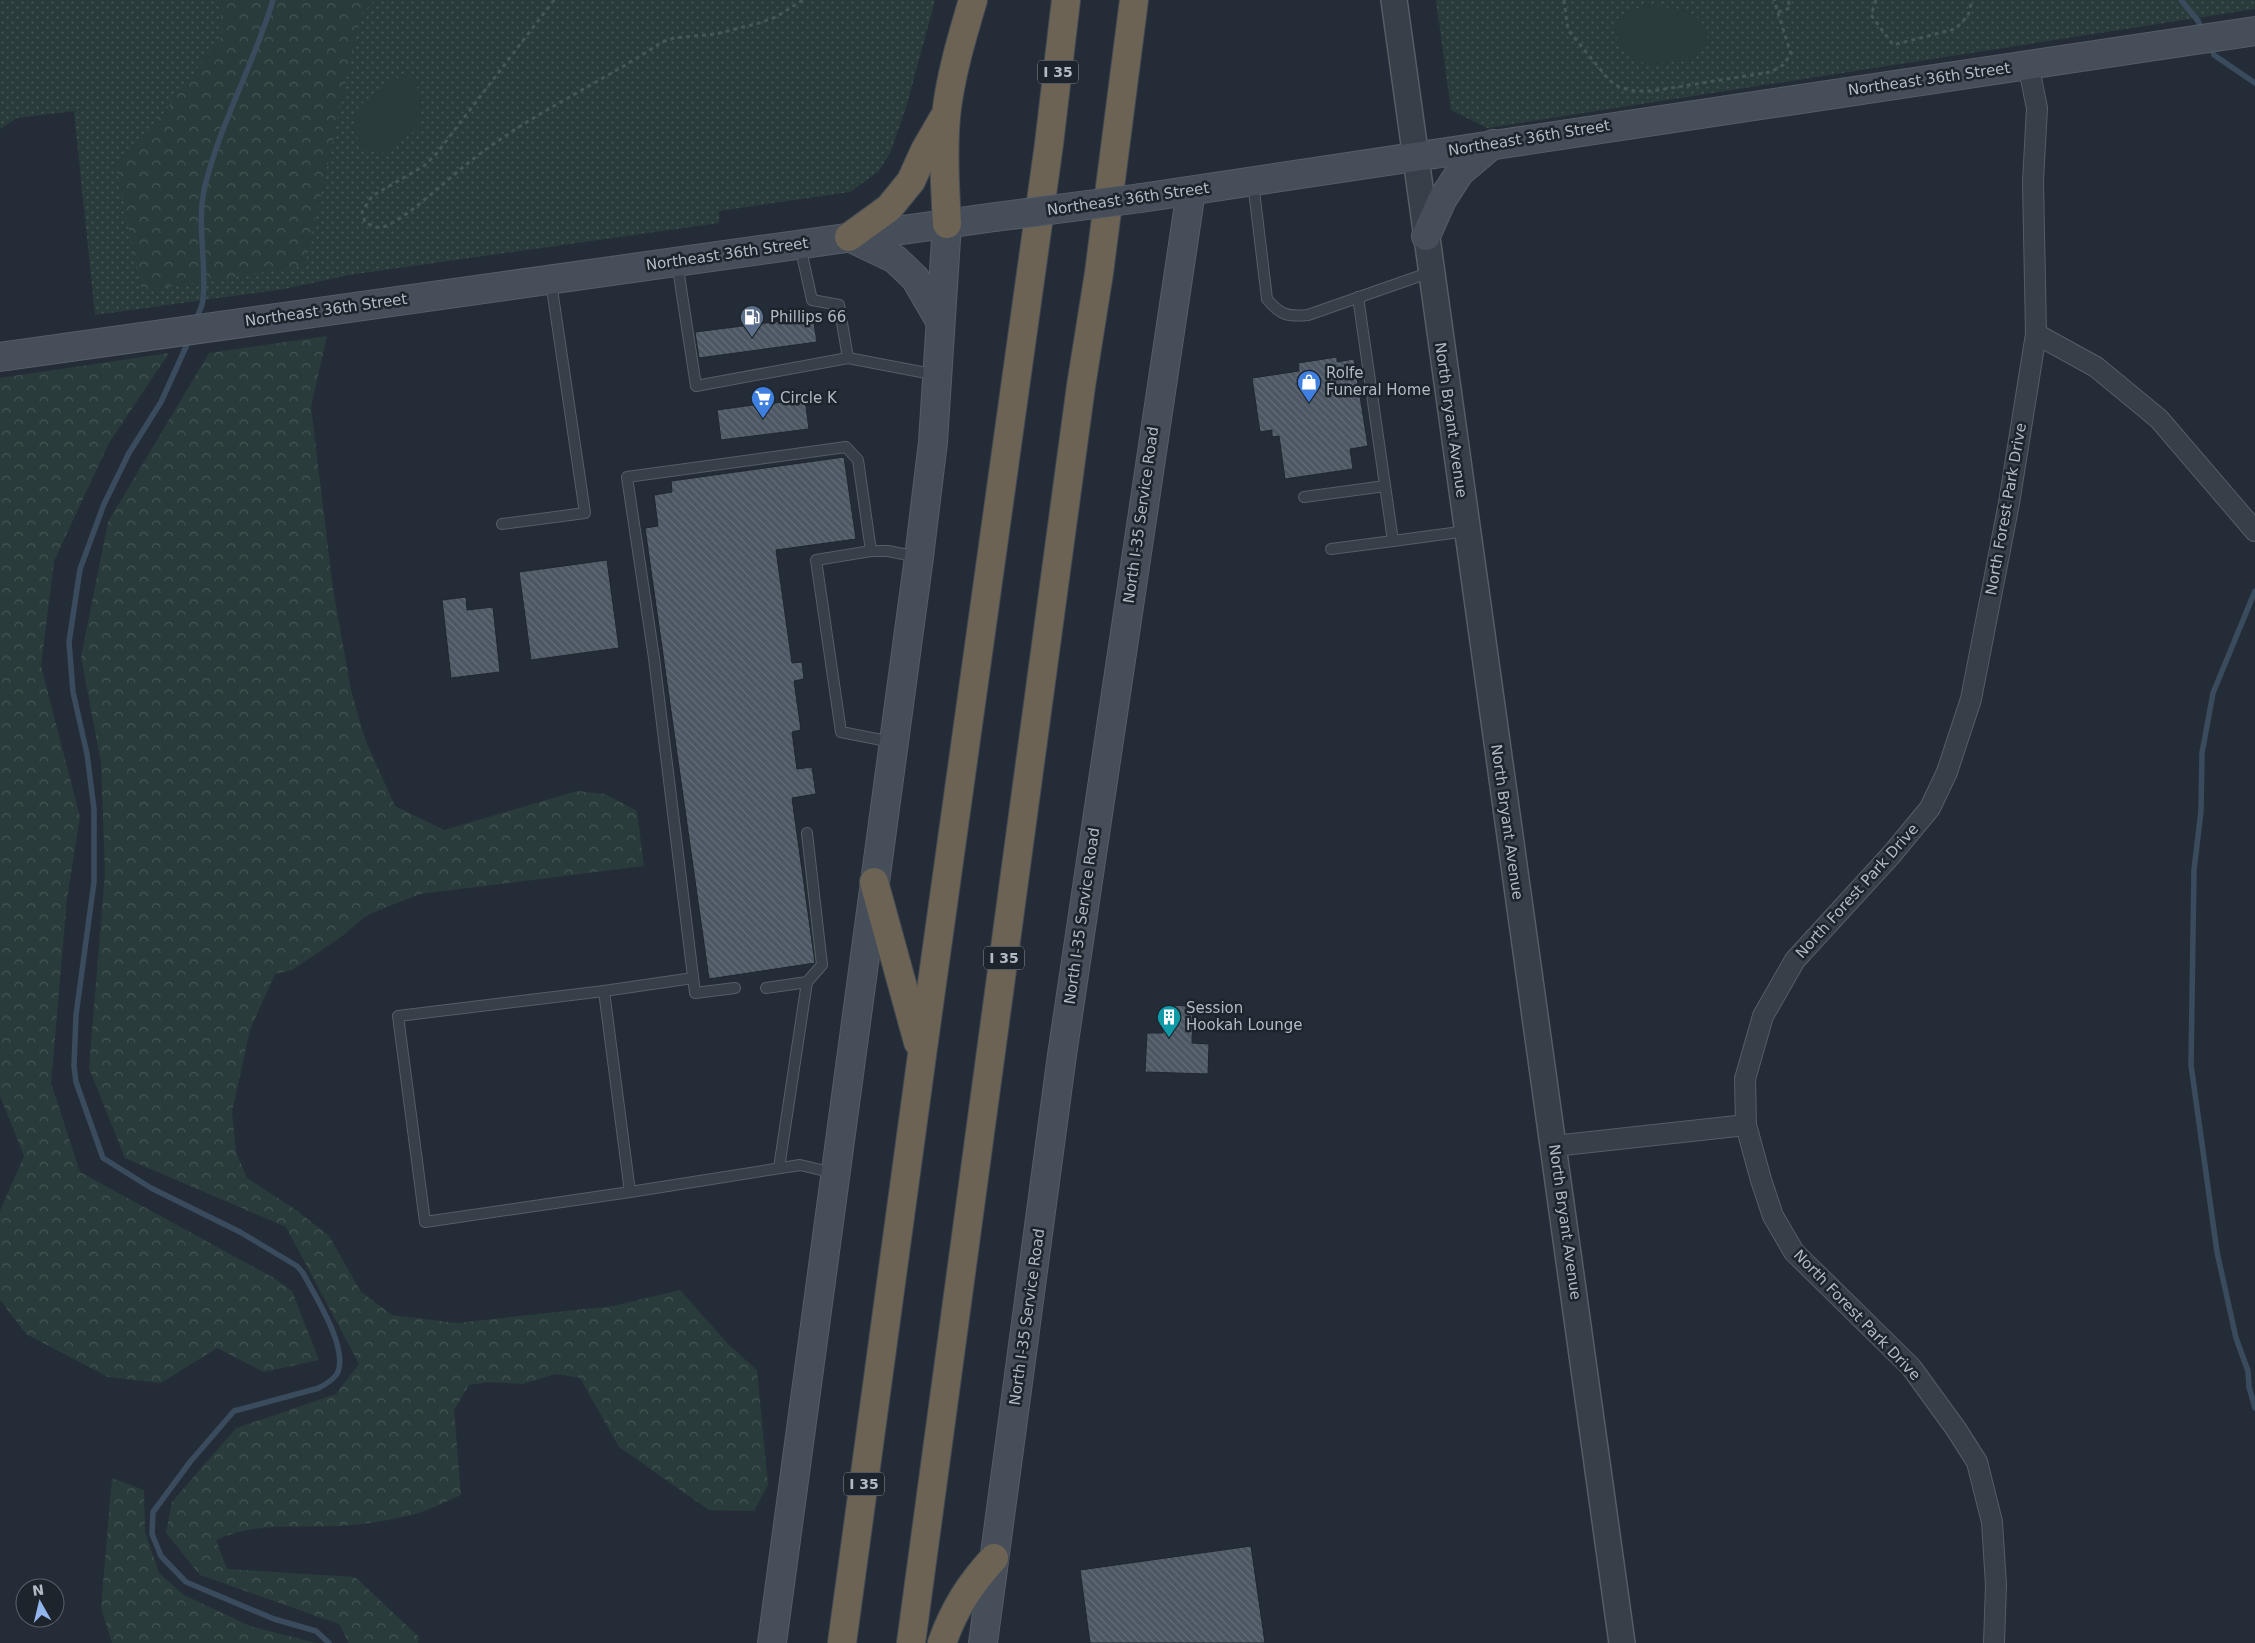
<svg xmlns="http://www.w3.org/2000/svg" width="2255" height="1643" font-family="'DejaVu Sans',sans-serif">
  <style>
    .green { fill: url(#green-dots) }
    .forest { fill: url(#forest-crowns) }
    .pitch { fill: #293b3a }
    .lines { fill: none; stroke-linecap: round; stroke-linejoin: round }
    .stream { stroke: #3b4b5e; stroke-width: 5.5 }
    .building { fill: url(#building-back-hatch); stroke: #1f262e }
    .service-casing { stroke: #555d65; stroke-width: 12 }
    .minor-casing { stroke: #555d65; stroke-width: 22 }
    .tertiary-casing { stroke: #555d65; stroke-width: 28 }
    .secondary-casing { stroke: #555d65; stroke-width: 30 }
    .motorway-casing { stroke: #424a52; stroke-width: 30 }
    .path { stroke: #465658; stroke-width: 3; stroke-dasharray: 4 4; stroke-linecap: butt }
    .service { stroke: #373f48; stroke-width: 10 }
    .minor { stroke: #373f48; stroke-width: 20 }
    .tertiary { stroke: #373f48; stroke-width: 25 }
    .secondary { stroke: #464e5a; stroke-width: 28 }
    .motorway { stroke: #6d6355; stroke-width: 28 }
    .secondary-bridge-casing { stroke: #555d65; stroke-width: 30; stroke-linecap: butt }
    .secondary-bridge { stroke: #464e5a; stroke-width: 28 }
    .labels { text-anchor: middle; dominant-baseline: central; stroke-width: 5; stroke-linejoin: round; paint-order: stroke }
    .shield { fill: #1d242c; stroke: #858d96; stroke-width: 1 }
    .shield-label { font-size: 14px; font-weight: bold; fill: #b2bac4 }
    .street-label { font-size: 15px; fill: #b2bac4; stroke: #1d242c }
    .poi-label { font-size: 15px; fill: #b2bac4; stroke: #1d242c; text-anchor: start }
  </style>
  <defs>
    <pattern id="green-dots" width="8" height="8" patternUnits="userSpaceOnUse" patternTransform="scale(1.25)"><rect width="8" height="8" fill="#293b3a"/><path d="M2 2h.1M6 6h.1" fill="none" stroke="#465555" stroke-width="1.8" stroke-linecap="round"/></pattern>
    <pattern id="forest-crowns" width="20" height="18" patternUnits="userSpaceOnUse" patternTransform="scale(1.25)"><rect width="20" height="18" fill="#293b3a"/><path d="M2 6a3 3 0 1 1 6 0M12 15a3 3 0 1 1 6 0" fill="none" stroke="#465555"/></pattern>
    <pattern id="building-back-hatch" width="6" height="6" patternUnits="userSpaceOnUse" patternTransform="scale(1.25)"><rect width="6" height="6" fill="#4d5763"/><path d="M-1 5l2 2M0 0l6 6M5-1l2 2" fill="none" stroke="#646d78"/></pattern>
  </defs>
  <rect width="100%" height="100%" fill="#242d37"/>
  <!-- green -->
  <g class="green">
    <path d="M0,0H935L906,108L890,153L879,171L850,192L719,211V223L349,275L284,289L95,315L74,111L17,118L0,129Z"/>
    <path d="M1436,0H2255V9L1487,128L1451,110Z"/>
  </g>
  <!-- forest -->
  <g class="forest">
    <path d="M220,0H375L361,15L305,266L142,291L116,166L165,111L222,36Z"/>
    <path d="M327,336L311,407L333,589L351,690L365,739L395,806L444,830L577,791L605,794L637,811L644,866L420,894L367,915L341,937L292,970L275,974L250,1030L232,1112L236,1152L247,1178L296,1210L329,1236L361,1292L392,1315L456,1323L613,1306L680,1290L729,1345L757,1370L768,1485L754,1511L709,1510L619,1447L580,1378L556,1374L523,1384L490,1382L469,1385L454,1410L461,1495C447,1501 433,1508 419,1513C394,1520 362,1525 336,1526C295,1528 254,1522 216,1540L227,1569L355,1577L419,1637L418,1643H349L339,1624L200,1575L166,1533L172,1502L236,1428L336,1394L359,1364L286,1227L125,1158L89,1068L105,873L101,763L81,657L108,522L209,353Z"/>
    <path d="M169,353L109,443L54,561L41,666L80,817L67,899L51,1083L80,1172L274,1278L292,1291L319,1360L264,1372L217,1348L161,1383L108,1377L26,1334L0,1300V1211L24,1156L0,1096V378Z"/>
    <path d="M112,1478L144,1490L145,1532L159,1573L184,1595L250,1626L316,1643H112L101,1608Z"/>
  </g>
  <!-- pitch -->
  <g class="pitch">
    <path d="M1648,5C1677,11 1702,4 1708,40L1695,58C1681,59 1669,63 1656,64C1638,66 1619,51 1616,33C1616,28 1618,22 1619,17L1635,9Z"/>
    <path d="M407,76C425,87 420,107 420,126C416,132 411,133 405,137C398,142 397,150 388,152C364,159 347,130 357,110C361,102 371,98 378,93C390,84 391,78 407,76Z"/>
  </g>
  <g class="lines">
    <!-- stream -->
    <g class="stream">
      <path d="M2181,0L2198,21L2203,32"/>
      <path d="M2210,45L2214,55L2255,83"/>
      <path d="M195,322C198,315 202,307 203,300C207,263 196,223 205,186C221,121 254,64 273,0"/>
      <path d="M190,338L161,402L129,453L104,504L80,569L69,642L73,692L87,754L94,809V882L76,1015L74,1066L76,1082L103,1158L151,1188L240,1232L297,1266L303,1273C314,1294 350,1350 337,1374C332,1381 326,1384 319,1388L234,1411L190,1462L153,1512L152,1534L161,1556L186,1582L274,1619L316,1631L329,1643"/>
      <path d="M2255,591L2213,693L2202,753L2201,811L2194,870L2191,1065L2217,1252L2236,1338L2248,1371L2249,1387L2255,1408"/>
    </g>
  </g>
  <!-- building -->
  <g class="building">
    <path d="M813,317L817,342L699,358L695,332Z"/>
    <path d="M1337,357V362L1354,359L1368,446L1350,449L1353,469L1285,479L1279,436L1272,437V430L1260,432L1252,378L1299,371L1298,363Z"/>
    <path d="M768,398V404L805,399L809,429L721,440L717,410L753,405L752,400Z"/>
    <path d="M844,457L856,539L776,550L792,663L802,662L804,679L794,681L801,730L792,732L797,769L812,767L816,794L792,798L815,963L709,979L645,528L658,526L654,495L672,492L671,481Z"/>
    <path d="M607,560L619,648L531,660L519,572Z"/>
    <path d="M466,597L467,610L493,607L500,672L451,678L442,600Z"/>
    <path d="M1164,1005L1193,1006L1192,1043L1209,1044L1208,1074L1145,1072L1147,1033H1163Z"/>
    <path d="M1251,1546L1265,1643H1090L1080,1570Z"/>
  </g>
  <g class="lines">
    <!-- service casing -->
    <g class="service-casing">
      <g id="service">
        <path d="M1253,182L1267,299C1280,315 1288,317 1308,315L1431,272"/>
        <path d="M800,246L812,300L839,305L848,358"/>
        <path d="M677,262L696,386L848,358L937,375"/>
        <path d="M1358,297L1393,541L1467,531"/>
        <path d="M1304,497L1385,486"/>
        <path d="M502,524L585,513L551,282"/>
        <path d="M1331,549L1393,541"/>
        <path d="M871,551L816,560L841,732L892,742"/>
        <path d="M693,978L604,991L630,1192L800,1165L834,1173"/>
        <path d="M735,988L695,993L654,658L627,477L846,447L858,460L871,551H888L918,557"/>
        <path d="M766,988L807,982L822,965L807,833"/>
        <path d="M604,991L398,1016L425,1222L630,1192"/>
        <path d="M779,1168L807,982"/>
      </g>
    </g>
    <!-- minor casing -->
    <g class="minor-casing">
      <g id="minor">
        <path d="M2036,334L2096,367L2159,419L2255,531"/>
        <path d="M1554,1146L1746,1125"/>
        <path d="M1994,1643L1996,1585L1992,1522L1977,1462L1956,1429L1911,1367L1794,1252L1773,1216L1761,1180L1746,1125L1745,1079L1763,1016L1795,960L1892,854L1930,808L1947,772L1971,699L2009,503L2036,334L2033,181L2037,108L2028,64"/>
      </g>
    </g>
    <!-- tertiary casing -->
    <g class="tertiary-casing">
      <path id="tertiary" d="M1394,0L1622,1643"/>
    </g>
    <!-- secondary casing -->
    <g class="secondary-casing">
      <g id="secondary">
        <path d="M1141,198L2255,31"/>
        <path d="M1426,236L1442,200L1460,172L1493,144"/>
        <path d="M849,237L895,259L915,278L940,321"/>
        <path d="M0,357L995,217"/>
        <path d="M772,1643L919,557L933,442L947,224"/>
        <path d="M983,1643L1062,1055L1191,191"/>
      </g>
    </g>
    <!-- motorway casing -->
    <g class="motorway-casing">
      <g id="motorway">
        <path d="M947,224C945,188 943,152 946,116C950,77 962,37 973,0"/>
        <path d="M849,237L889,208L911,181L925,150L943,119"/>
        <path d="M874,882L918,1042"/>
        <path d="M842,1643L922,1055L1049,144L1066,0"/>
        <path d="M911,1643L1081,386L1099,273L1134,0"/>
        <path d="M942,1643C954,1609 970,1584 994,1558"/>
      </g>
    </g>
    <!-- path -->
    <g class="path">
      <path d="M554,0L437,153L424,166L372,196L362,212L365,222C370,225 376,229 383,227C406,219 442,184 462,168C523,117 596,86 662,42L674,38L716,34L759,23L776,17L803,0"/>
      <path d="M1564,0L1568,30L1609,80L1619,87L1634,91H1652L1771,72L1783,65L1791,54L1774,0"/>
      <path d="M1876,0L1871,15L1893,45L1955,29L1968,16L1972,0"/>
      <path d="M1778,12L1790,8L1788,0"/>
    </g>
    <!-- service -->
    <use href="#service" class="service"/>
    <!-- minor -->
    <use href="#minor" class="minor"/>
    <!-- tertiary -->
    <use href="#tertiary" class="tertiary"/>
    <!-- secondary -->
    <use href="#secondary" class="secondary"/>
    <!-- motorway -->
    <use href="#motorway" class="motorway"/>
    <!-- secondary-bridge casing -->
    <g class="secondary-bridge-casing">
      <path id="secondary-bridge" d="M995,217L1141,198"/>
    </g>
    <!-- secondary-bridge -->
    <use href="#secondary-bridge" class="secondary-bridge"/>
  </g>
  <!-- icons -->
  <defs>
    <g id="fuel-pin" transform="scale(1.25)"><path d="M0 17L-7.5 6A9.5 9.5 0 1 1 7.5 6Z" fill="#5c6f8a" stroke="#1d242c"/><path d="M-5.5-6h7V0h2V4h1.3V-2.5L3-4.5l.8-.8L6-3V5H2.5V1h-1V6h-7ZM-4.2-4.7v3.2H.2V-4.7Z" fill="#fff"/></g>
    <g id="shop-pin" transform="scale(1.25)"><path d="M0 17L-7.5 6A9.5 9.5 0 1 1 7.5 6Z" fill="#3f7fe0" stroke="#1d242c"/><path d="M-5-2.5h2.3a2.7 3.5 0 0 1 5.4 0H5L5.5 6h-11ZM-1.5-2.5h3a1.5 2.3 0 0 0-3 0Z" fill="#fff"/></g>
    <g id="supermarket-pin" transform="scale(1.25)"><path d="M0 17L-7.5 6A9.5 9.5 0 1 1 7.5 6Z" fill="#3f7fe0" stroke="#1d242c"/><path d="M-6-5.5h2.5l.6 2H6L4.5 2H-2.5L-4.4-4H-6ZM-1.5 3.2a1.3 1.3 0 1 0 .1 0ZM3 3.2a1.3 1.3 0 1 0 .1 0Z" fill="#fff"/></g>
    <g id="building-pin" transform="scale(1.25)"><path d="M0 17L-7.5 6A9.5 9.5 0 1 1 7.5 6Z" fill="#0f9aa8" stroke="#1d242c"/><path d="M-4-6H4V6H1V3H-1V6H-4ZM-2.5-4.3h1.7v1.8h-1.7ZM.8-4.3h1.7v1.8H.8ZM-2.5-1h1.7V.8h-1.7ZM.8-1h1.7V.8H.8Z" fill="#fff"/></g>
  </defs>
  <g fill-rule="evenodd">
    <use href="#fuel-pin" x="752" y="317"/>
    <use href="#shop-pin" x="1309" y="382"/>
    <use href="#supermarket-pin" x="763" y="398"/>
    <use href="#building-pin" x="1169" y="1017"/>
  </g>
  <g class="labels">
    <!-- shield labels -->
    <g class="shield">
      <rect x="1038" y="60.5" width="40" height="23" rx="4"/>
      <rect x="984" y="946.5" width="40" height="23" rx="4"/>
      <rect x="844" y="1472.5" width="40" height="23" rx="4"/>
    </g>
    <g class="shield-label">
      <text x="1058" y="72">I 35</text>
      <text x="1004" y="958">I 35</text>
      <text x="864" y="1484">I 35</text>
    </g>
    <!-- street labels -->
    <g class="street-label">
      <text transform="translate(1929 79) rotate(-8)">Northeast 36th Street</text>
      <text transform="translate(1529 138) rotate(-9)">Northeast 36th Street</text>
      <text transform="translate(1128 199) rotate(-8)">Northeast 36th Street</text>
      <text transform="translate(727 254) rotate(-8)">Northeast 36th Street</text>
      <text transform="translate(326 310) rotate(-8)">Northeast 36th Street</text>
      <text transform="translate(1451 420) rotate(82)">North Bryant Avenue</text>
      <text transform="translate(2006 509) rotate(-80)">North Forest Park Drive</text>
      <text transform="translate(1141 515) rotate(-82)">North I-35 Service Road</text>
      <text transform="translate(1507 822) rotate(82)">North Bryant Avenue</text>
      <text transform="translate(1857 891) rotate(-48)">North Forest Park Drive</text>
      <text transform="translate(1082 916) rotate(-82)">North I-35 Service Road</text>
      <text transform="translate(1565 1222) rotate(82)">North Bryant Avenue</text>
      <text transform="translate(1857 1315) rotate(46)">North Forest Park Drive</text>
      <text transform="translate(1027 1317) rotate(-82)">North I-35 Service Road</text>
    </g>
    <!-- poi labels -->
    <g class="poi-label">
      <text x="770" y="317">Phillips 66</text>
      <text x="1326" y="373">Rolfe<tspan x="1326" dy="17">Funeral Home</tspan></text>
      <text x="780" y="398">Circle K</text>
      <text x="1186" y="1008">Session<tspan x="1186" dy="17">Hookah Lounge</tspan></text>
    </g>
  </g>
  <!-- north arrow -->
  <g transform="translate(40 1603) rotate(352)"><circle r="24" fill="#1d242c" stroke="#596069"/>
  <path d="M0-4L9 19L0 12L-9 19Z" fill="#90b6eb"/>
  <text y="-8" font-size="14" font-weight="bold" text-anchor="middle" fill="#b2bac4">N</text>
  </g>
</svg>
